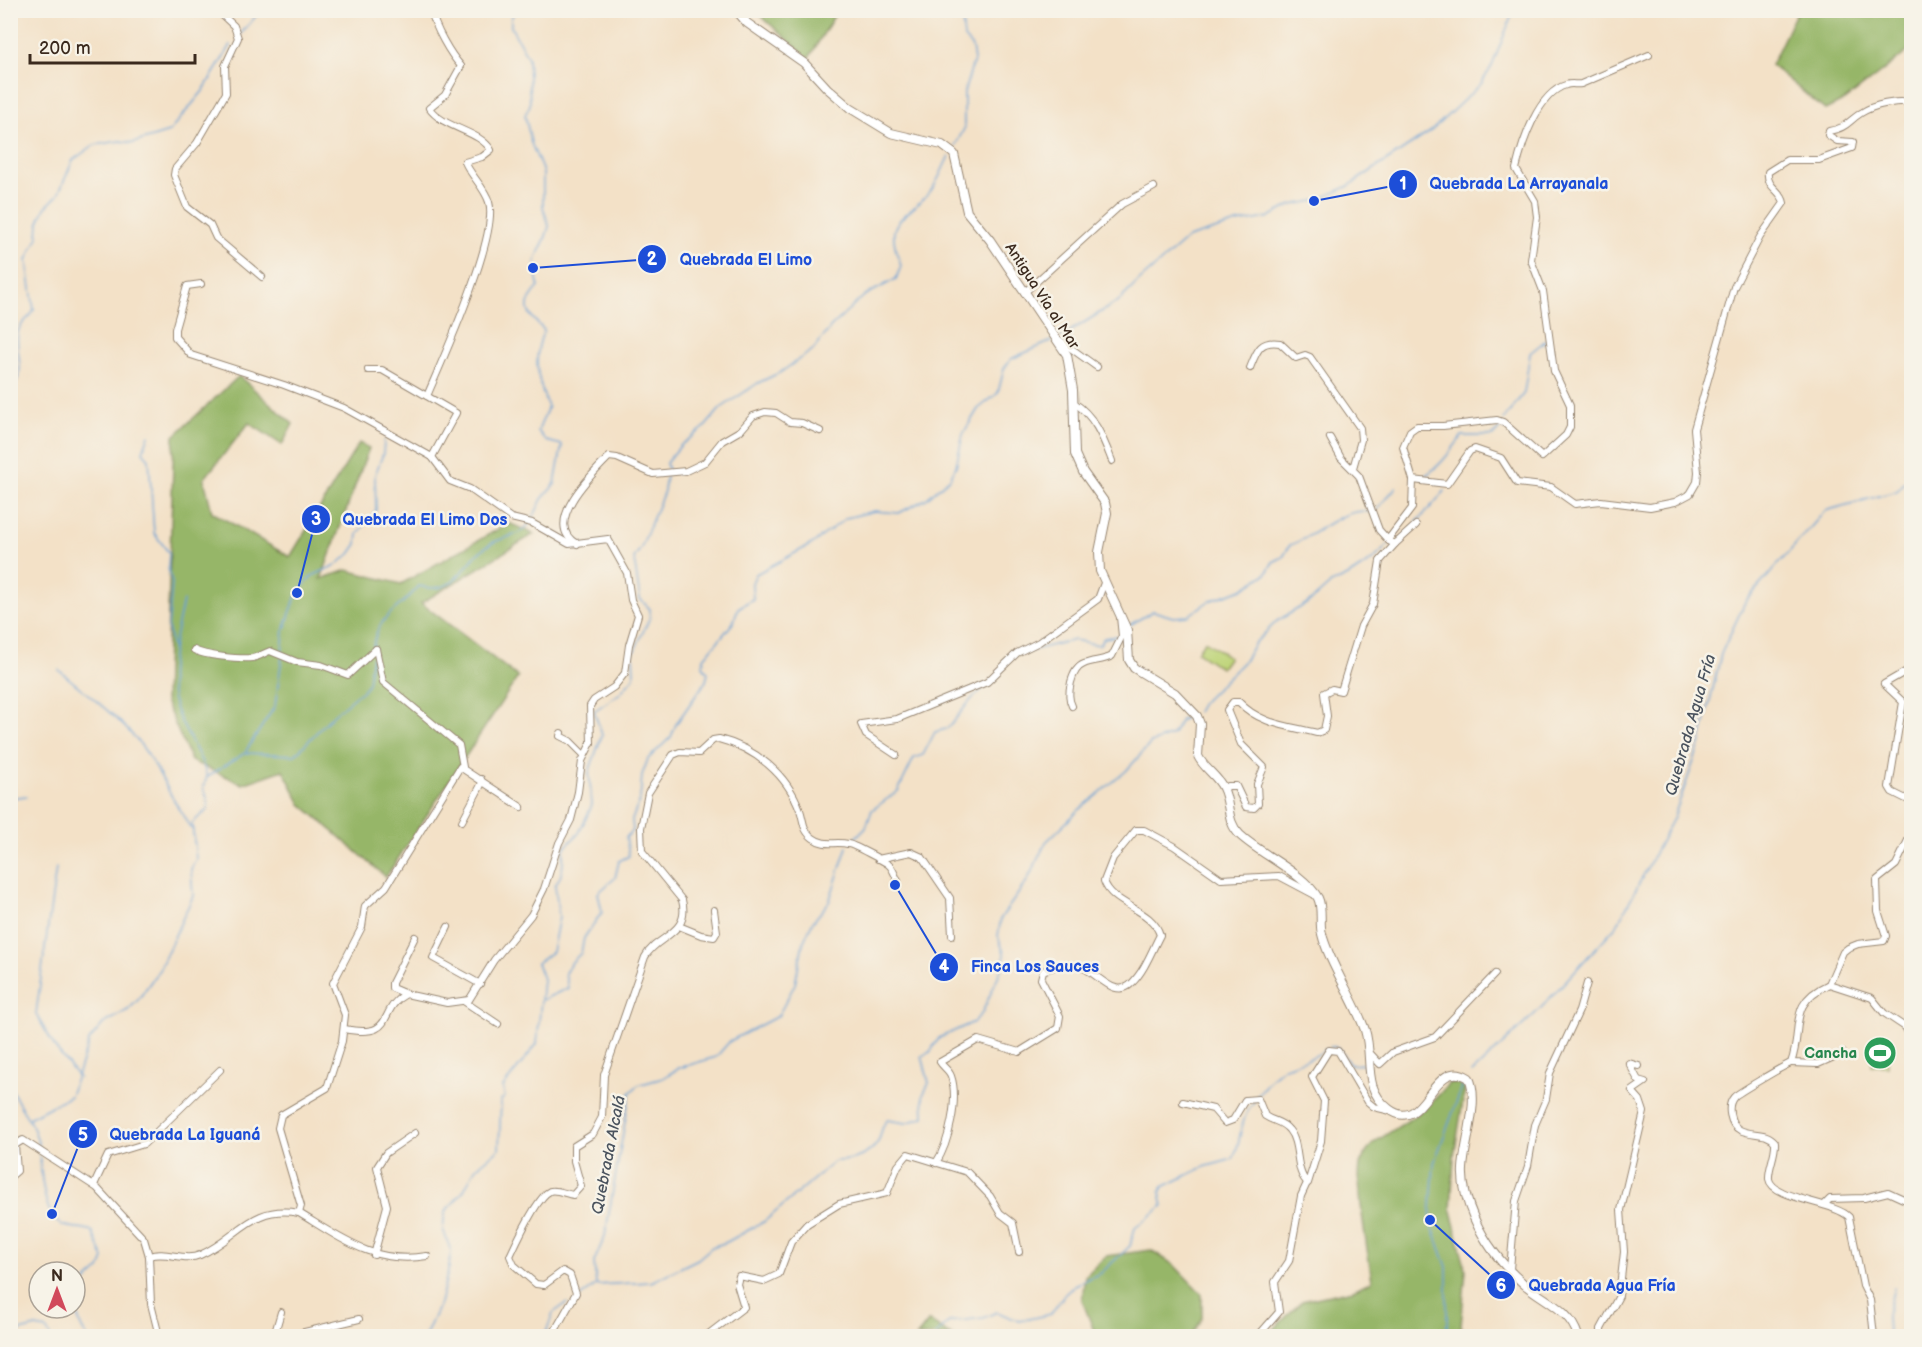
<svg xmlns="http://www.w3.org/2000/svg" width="1922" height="1347" font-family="'Balsamiq Sans',sans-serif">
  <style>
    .green { fill: #bed478; stroke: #7c7f4b; stroke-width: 1.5 }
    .forest { fill: #96b668; stroke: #687043; stroke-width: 1.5 }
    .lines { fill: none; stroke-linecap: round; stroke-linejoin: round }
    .stream { stroke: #659fd4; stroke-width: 1.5 }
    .minor-casing { stroke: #978672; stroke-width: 8 }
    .major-casing { stroke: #978672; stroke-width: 10 }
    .minor { stroke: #fff; stroke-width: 6 }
    .major { stroke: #fff; stroke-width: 8 }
    .labels { text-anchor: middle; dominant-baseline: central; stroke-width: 5; stroke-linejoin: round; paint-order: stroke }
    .street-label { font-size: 15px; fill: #3b2a1e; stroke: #f7f3e8 }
    .leisure-label { font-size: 15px; font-weight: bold; fill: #27864d; stroke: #f7f3e8; text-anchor: end }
    .water-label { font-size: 16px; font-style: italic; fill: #4a535e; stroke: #f7f3e8 }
    .leader { fill: none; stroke: #1d4ed8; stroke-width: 2 }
    .callout-dot { fill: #1d4ed8; stroke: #f7f3e8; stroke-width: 2 }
    .mark-label { font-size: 18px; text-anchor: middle; font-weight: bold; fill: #fff }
    .callout-label { font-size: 16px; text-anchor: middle; font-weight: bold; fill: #1d4ed8; stroke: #f7f3e8; stroke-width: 5; stroke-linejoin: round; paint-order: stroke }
  </style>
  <rect width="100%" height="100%" fill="#f7f3e8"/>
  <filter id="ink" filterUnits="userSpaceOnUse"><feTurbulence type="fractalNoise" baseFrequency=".0167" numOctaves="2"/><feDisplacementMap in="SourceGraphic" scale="12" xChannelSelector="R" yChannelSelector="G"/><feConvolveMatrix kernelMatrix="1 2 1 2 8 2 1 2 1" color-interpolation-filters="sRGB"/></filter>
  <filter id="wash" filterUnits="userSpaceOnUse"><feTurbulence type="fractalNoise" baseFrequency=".008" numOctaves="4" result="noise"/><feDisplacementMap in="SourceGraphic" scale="24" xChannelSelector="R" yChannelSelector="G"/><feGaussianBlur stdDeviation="1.35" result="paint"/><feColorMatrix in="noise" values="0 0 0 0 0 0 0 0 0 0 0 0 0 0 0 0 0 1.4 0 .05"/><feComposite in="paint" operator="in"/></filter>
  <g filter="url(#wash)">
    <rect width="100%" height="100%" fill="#f3e1c7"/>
    <!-- green -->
    <g class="green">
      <path d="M1205,641L1229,657L1221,668L1197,652Z"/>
      <path d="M1874,1041H1888L1887,1066L1872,1065Z"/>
    </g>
    <!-- forest -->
    <g class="forest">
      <path d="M755,11H837L809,58Z"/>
      <path d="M1797,11H1911V49L1845,100L1825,110L1771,65Z"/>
      <path d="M239,376L293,424L282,445L249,423L204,479L212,512L290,557L359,443L369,448L321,579L347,570L401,584L509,523L534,534L421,603L518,677L386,877L301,804L283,770L243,784L191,761L165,701L174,436Z"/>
      <path d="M1457,1082L1465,1089L1454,1156L1451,1211L1466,1270L1460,1336H1267L1302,1301L1353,1290L1372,1281C1369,1258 1354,1180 1361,1162C1364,1155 1372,1143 1378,1140C1408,1120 1426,1112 1449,1083Z"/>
      <path d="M1151,1250L1174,1265L1202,1294V1318L1191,1336H1096L1082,1300L1085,1276L1106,1256Z"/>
      <path d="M929,1321L952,1336H917Z"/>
    </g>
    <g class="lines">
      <!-- stream -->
      <g class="stream">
        <path d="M515,10L511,19V27L528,58L530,105L525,115L531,143L543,172V207L549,226C542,256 529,252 539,287C521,306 526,313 544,330C532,358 537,379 548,407L538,431L546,441L562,445L555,484L542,499L532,520"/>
        <path d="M240,35L261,10"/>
        <path d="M955,146L964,129V92L974,60L972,47L964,38L961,10"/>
        <path d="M1061,337L1120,300L1140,280L1188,238L1237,223L1267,218L1292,205L1314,201L1347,187L1430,132L1481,84L1492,66L1514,10"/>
        <path d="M10,390C29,371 14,354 18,332C21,321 30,319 34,310L27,260L38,237L39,222L45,208L58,195L73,160L94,145L120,141L133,143L169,132L203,91L231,45"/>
        <path d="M1504,419L1524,393L1530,353L1546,340"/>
        <path d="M149,435L143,452L149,459L154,533L169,553L168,568L172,583L168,628L173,651"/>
        <path d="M1912,444L1909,451L1912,458"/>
        <path d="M668,470L666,463L681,445L704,428L721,408L758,383L781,372L814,349L831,327L864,296L896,279L901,266C883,217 900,225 929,193C938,183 943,167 949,156"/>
        <path d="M1420,478C1438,470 1450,452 1462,436H1493L1502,425"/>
        <path d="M1375,512L1396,487"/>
        <path d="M1417,522L1445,491"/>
        <path d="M183,601C176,636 163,675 176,710C184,733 201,752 207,777"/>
        <path d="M1128,626L1153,611L1173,617L1188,616L1209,601L1242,589L1266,574L1273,562L1283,557L1290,545C1316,537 1342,506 1371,512"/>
        <path d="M373,649C375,616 401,609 419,586C459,598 464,557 492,543C506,536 519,537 529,524"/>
        <path d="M1029,651L1074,640L1099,645L1104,638L1118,636"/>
        <path d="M282,653L284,631L297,593L312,576L336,565L350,554L357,544L358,534L376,510L375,475L383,454L384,441"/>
        <path d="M59,670C84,692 114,713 135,738C159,765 170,800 192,828"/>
        <path d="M1197,712L1202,703L1244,661L1255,643L1277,621L1311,601L1329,585L1348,576L1374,559L1388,545"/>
        <path d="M948,728C962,712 972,695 989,684"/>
        <path d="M246,751L275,706L282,657"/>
        <path d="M10,798L26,796"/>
        <path d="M851,842L866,827L872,810L898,791L914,758L923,755L935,732L946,729"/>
        <path d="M56,868L36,1014L56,1049L79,1078"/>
        <path d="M542,1000L568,988L565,973L571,963L581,953L584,938L602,912L598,893L615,878L619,861L629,856L626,837L633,831L632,820L640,799L642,775L648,759L671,737L676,724L706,681L708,673L703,666L704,658L733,623L738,608L753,599L752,583L756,574L812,544L846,518L874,511L899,513L926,499L950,478L956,466L963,434L978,409L998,393L1004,369L1011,359L1052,341"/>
        <path d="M1330,1047H1337L1350,1065L1365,1064"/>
        <path d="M1380,1059L1390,1051"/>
        <path d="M1472,1073L1539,1010L1617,925L1673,819L1700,744L1721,654L1745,602L1825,511L1897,491L1912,474"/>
        <path d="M10,1084C17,1108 36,1122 39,1148"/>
        <path d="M1257,1096C1266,1085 1274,1071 1288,1066C1305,1059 1310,1061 1326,1049"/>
        <path d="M29,1118L70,1096L89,1041L103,1024L128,1010L138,1000L159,970L193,896L191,869L196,859L192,823L208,809L207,796L203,788L207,777L245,753L295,755L334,714L363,690L368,683L372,657"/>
        <path d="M39,1153C41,1170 43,1214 60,1224C69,1229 82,1227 92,1231L104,1259L100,1269L79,1288C77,1305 75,1323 87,1336"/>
        <path d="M596,1285L594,1262L605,1236L630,1093L638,1085L663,1078L679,1068L716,1057L730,1041L778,1016L795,984L803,943L812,923L829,902L847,847"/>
        <path d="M576,1300L596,1285L651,1282L698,1259L712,1247L727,1242L765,1221L835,1161C850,1161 868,1157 878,1142C882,1135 880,1128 887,1120L906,1123L924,1117L923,1095L929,1083L922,1056L930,1052L939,1038L974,1022L982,1013L1004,963V953L998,936L1001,918L1027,881L1046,842L1079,810L1126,771L1151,743L1172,735L1181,720L1188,717"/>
        <path d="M16,1316L15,1328L20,1331L36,1327L46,1329L50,1336"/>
        <path d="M425,1336L440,1303L449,1267L451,1251L443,1229L445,1212L463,1192L475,1169L499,1149L501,1100L505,1097L503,1087L537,1044L543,979L537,963L552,952L559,917L555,886L562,873L564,848L579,833L592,805L589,772L602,735L594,711L619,694L634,677L633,654L650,617V609L640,599L634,558L641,548L664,491L666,475"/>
        <path d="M545,1336L553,1313L567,1303"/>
        <path d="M935,1336L949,1322L983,1318L997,1312L1019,1321L1051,1314L1064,1295L1075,1285L1101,1273L1130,1246L1135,1228L1163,1206L1160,1192L1163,1187L1204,1167L1233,1159C1242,1139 1240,1117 1254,1102"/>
        <path d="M1447,1336V1267L1430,1220L1434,1163L1463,1085"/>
        <path d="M1888,1336L1887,1315L1894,1288"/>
      </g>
    </g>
  </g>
  <g filter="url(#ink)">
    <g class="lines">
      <!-- minor casing -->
      <g class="minor-casing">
        <g id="minor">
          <path d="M174,10H187"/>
          <path d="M217,10L234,26L238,38L225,66L226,93L197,143L175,169L174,175L187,207L210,225L216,238L262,277"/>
          <path d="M201,284L187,286L175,329V337L191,355L284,385L344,408L432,457L450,481L470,489L511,518L532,523L569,544L608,539L627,573L631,600L638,615L629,645L625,673L614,687L594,700L590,706L591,743L582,761L578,792L571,820L559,843L544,889L531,915L494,960L469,1000L447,1003L406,994C376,1010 398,1039 344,1029"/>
          <path d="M1025,292L1122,204L1154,187"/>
          <path d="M1058,339L1097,367"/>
          <path d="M1250,368C1257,350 1260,340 1280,343L1296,358L1305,355L1310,357L1360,428L1361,440L1353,468"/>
          <path d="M368,370H382L456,413L432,457"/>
          <path d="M427,396C442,361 499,236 489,202C485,188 471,176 465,162L482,157L491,150C479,130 444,129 429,108L445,95L461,66C450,54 435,28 431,10"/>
          <path d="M1073,402C1095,416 1103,438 1112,461"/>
          <path d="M1330,438L1341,458L1359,476L1379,530L1389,541"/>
          <path d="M1413,480L1447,484L1470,451L1475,449L1501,458L1517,483L1551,487L1575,504L1601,501L1650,507L1675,502L1690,494L1697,482L1698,472L1694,429L1734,287L1760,237L1784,203C1782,190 1766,188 1768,172L1787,160H1819L1852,148L1853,142L1837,141L1828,135L1829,131C1847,128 1847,122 1861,113C1875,104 1895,101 1912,102"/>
          <path d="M577,544C541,524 591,475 609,457L617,458L653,474L686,471L705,462L722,441L741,430L753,416L765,412L776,413L790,422L802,423L820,431"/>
          <path d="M1395,544L1416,525"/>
          <path d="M1912,644L1910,669L1884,684L1903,702L1889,787L1892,792L1912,802"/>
          <path d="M376,649L383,682L459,745L463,767"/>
          <path d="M194,650C205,656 239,659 252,658C259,657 264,653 270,651L297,662L321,665L348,675L376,649"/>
          <path d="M1072,706C1066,695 1071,669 1084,664C1093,660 1103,661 1112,656L1122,636L1120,617"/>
          <path d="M561,733L560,736L570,741L584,755"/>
          <path d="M896,755L866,735L861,724L897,719L987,682L1017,653L1039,642L1098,599L1104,583"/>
          <path d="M1224,789L1228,786H1236L1246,807L1254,808L1258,804L1257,784L1264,767L1241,744L1227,710L1233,702H1239C1259,724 1289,726 1317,733L1324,730L1327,716L1324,693L1332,689L1341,691L1361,626L1373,604L1380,561L1395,544L1389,541L1390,537L1412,508L1413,480L1403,447L1410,431L1417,426H1443L1497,420L1503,422L1542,457L1566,435L1570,427V405L1554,371L1543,291L1531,260L1537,217L1535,201L1516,169C1522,143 1538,93 1566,85C1571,83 1576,85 1581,84L1649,55"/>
          <path d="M462,821L482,783L481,779"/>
          <path d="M878,859L911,852L922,857L950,898L952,935"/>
          <path d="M679,926L701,935L714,937L717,932L714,910"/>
          <path d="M448,927L433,958L480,984"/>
          <path d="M1829,984L1872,998L1884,1013L1905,1027L1912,1039"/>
          <path d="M406,994L392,988V983L415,937"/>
          <path d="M465,1002L498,1024"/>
          <path d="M1368,1051L1380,1064L1393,1052L1435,1037L1495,974"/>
          <path d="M1791,1063L1818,1064L1843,1053"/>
          <path d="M1183,1102L1213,1109L1225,1123L1233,1120L1245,1100L1258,1099L1265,1116C1274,1122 1282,1121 1289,1130C1301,1144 1294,1172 1308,1183L1321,1141L1324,1101L1312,1077L1329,1050L1338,1051L1368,1102L1374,1107L1391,1111"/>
          <path d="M936,1163C949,1143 959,1099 951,1076C949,1070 943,1067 940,1062L978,1040L1019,1052L1058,1028L1060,1016L1041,979L1043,971C1054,966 1066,963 1079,966C1096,970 1114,1001 1132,983C1145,970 1152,950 1160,935C1152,908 1112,906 1104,881L1113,858L1136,830H1144L1174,846L1221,879L1279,876L1313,894"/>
          <path d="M10,1177L17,1171L15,1145L23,1140L97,1188L144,1239L149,1256L151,1304L159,1336"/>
          <path d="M94,1185L108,1155L144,1144L220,1070"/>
          <path d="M1824,1205L1830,1199L1864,1198L1888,1192L1910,1202L1912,1222"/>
          <path d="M299,1213C342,1239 375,1265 427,1256"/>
          <path d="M374,1255L387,1206L377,1167L386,1153L415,1133"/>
          <path d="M149,1256C166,1250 184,1262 200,1255C238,1239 250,1204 299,1213L301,1206L278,1128L281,1115L327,1088L342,1041L345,1015L333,983L362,927L365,906L386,887L460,767L521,807"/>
          <path d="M1510,1269L1516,1201L1528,1166L1535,1125L1546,1099L1550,1073L1579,1011L1587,983"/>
          <path d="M274,1336L281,1312"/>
          <path d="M288,1336L359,1319"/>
          <path d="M552,1336L576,1293L570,1275L563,1271L544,1285L536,1284L514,1265L510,1256C516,1243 538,1196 550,1191C556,1189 566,1194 573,1195L581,1186L574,1161V1146L593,1134L602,1117L604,1075L645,957C656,935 691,935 682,900L642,851L641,828L648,793L673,755L680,752L699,753L713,740L719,739C755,748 787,774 800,810C804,821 802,830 813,838C825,847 835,841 848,844C852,844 886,862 889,865C893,868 895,876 898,881"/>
          <path d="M706,1336L744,1307L737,1284L739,1276L764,1281L779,1274L791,1242L807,1224L839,1204L887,1193L898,1166L908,1154L967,1172L990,1196L1000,1213L1013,1223L1019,1252"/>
          <path d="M1258,1336L1279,1312L1275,1282L1289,1261L1301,1196L1307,1183"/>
          <path d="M1601,1336V1329L1619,1296L1624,1252L1621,1210L1644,1112L1640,1100L1632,1091L1645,1082L1638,1080L1629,1063L1639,1066"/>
          <path d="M1874,1336L1870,1300L1863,1286L1849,1217C1835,1202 1772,1199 1769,1179C1768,1168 1776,1154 1775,1142C1766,1131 1752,1136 1740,1130C1730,1125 1726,1106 1734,1097C1736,1094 1785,1065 1791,1063C1804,1028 1786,1004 1829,984L1843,952L1848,948L1858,944L1884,941L1886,936L1878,911L1877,880L1896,865L1912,832"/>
        </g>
      </g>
      <!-- major casing -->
      <g class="major-casing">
        <path id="major" d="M736,10L747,23L804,63L827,88L850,108L891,133L942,145L954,154L967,212L990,240L1067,355L1073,390L1075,454L1083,472L1105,503L1107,513L1099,552L1100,571L1127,630L1129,660L1134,668L1175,693L1197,716L1200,724L1198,756C1204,769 1218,776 1223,788C1231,804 1226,822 1240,835C1260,854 1304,873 1318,898C1323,908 1319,923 1322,934C1329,963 1354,999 1365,1030C1374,1058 1361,1088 1389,1109C1426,1137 1431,1054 1469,1078C1480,1101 1464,1144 1463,1169C1462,1186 1467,1202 1474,1218C1485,1243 1503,1266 1524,1284C1544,1301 1570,1309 1578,1336"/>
      </g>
      <!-- minor -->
      <use href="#minor" class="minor"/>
      <!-- major -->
      <use href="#major" class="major"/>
    </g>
  </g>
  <!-- icons -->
  <defs>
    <g id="stadium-disc" transform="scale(1.725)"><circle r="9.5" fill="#2e9e5b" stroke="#f7f3e8"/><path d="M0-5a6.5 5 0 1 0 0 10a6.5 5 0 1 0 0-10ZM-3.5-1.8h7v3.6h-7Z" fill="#fff"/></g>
  </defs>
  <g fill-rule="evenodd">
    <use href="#stadium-disc" x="1880" y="1053"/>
  </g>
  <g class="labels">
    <!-- street labels -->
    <g class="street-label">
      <text transform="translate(1042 296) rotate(57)">Antigua Vía al Mar</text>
    </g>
    <!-- leisure labels -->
    <g class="leisure-label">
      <text x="1857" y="1053">Cancha</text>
    </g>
    <!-- water labels -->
    <g class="water-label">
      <text transform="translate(1691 725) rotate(-74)">Quebrada Agua Fría</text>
      <text transform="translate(609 1155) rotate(-79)">Quebrada Alcalá</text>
    </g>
  </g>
  <!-- callouts -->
  <path class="leader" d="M1314 201L1403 184M533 268L652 259M297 593L316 519M895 885L944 967M52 1214L83 1134M1430 1220L1501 1285"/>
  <g class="callout-dot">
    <circle cx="1314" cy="201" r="6"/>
    <circle cx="533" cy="268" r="6"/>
    <circle cx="297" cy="593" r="6"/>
    <circle cx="895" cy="885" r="6"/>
    <circle cx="52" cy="1214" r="6"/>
    <circle cx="1430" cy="1220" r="6"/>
    <circle cx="1403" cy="184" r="15"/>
    <circle cx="652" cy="259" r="15"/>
    <circle cx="316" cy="519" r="15"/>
    <circle cx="944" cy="967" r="15"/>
    <circle cx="83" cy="1134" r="15"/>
    <circle cx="1501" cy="1285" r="15"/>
  </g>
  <g class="mark-label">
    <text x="1403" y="190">1</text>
    <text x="652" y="265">2</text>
    <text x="316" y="525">3</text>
    <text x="944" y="973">4</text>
    <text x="83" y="1141">5</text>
    <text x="1501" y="1292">6</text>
  </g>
  <g class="callout-label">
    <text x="1519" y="189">Quebrada La Arrayanala</text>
    <text x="746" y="265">Quebrada El Limo</text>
    <text x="425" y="525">Quebrada El Limo Dos</text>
    <text x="1035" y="972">Finca Los Sauces</text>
    <text x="185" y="1140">Quebrada La Iguaná</text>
    <text x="1602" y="1291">Quebrada Agua Fría</text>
  </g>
  <!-- margin -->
  <rect width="1922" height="1347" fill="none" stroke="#f7f3e8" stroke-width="36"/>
  <!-- north arrow -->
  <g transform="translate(57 1290)"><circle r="28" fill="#f7f3e8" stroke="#aca397" stroke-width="1.5"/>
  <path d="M0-4.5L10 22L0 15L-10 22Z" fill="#d1495b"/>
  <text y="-9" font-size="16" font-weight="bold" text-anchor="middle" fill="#3b2a1e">N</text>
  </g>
  <!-- scale -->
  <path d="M30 54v9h165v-9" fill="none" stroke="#3b2a1e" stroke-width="3"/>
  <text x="39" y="54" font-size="18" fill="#3b2a1e" stroke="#f7f3e8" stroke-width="4.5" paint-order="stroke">200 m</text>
</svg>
